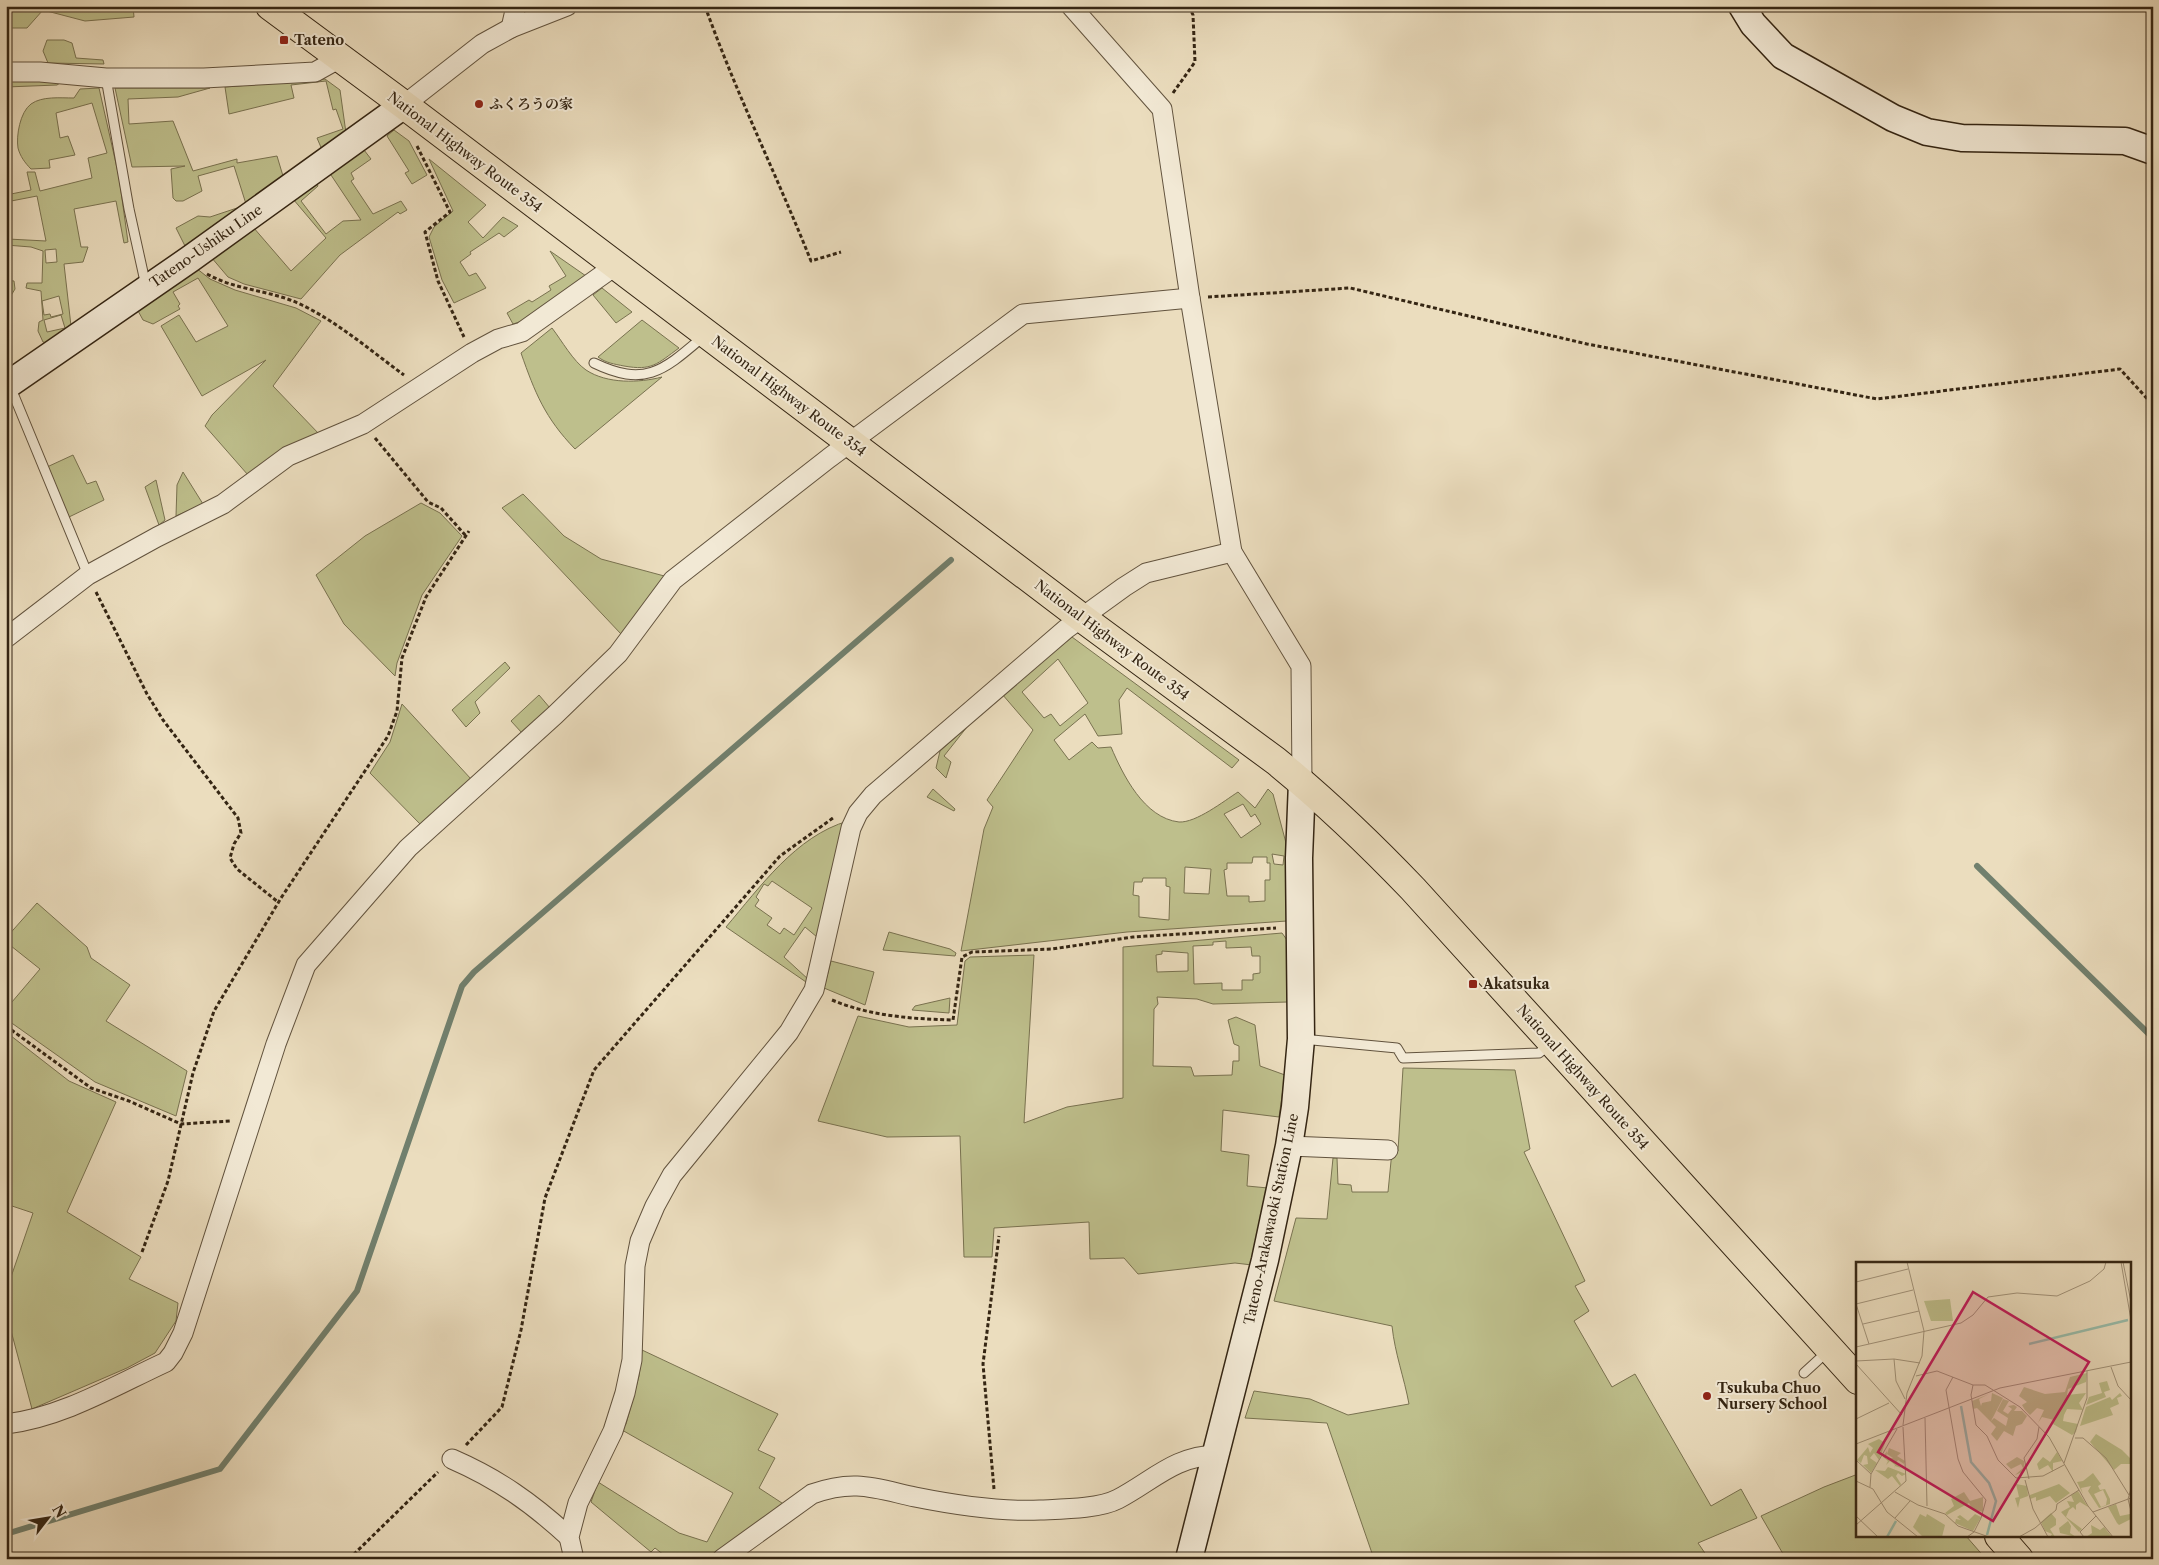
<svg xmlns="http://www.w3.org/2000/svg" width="2159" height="1565" font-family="'Libre Caslon Text','Noto Serif JP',serif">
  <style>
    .green { fill: #bebf8c; stroke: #797250; fill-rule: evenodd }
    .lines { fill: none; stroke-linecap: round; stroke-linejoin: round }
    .stream { stroke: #71806e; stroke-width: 6 }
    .lane-casing { stroke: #62533e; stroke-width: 11 }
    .street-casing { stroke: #62533e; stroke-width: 21 }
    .secondary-casing { stroke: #342513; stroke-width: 29 }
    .highway-casing { stroke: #342513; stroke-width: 30 }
    .path { stroke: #342513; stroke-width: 3; stroke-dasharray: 4 2.5; stroke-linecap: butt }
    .lane { stroke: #f2e9d5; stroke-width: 9 }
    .street { stroke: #f2e9d5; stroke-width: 19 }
    .secondary { stroke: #f2e9d5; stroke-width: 26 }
    .highway { stroke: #ebddbe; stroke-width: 28 }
    .poi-dot { fill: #8f2418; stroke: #f2e9d5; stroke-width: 2 }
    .labels { text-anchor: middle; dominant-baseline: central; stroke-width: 4; stroke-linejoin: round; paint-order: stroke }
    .poi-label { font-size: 14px; font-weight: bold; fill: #342513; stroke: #f2e9d5; text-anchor: start }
    .street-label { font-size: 14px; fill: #342513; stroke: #f2e9d5 }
    .inset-river { fill: none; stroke: #99bdab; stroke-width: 2.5 }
    .inset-road { fill: none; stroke: #a2937a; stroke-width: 1 }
    .view { fill: #c2185b; fill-opacity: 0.15; stroke: #c2185b; stroke-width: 2.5 }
    .inset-edge { fill: none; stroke: #342513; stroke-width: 2.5 }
  </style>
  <rect width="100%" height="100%" fill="#ebddbe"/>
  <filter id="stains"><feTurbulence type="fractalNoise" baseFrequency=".004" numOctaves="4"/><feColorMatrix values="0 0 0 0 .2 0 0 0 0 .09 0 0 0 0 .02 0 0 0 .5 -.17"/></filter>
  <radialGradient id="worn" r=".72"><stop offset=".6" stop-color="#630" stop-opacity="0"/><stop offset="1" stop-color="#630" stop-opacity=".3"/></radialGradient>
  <!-- green -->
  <g class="green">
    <path d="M6,6H133L134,17L85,21L43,10L27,28H6Z"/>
    <path d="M47,40H64L72,43L76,58L103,60L104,64L48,63L43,51Z"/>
    <path d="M325,79L340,90L346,133L323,152L317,138L343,129L336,109L333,110L326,81L291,85L294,98L229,114L225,87Z"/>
    <path d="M6,80L63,81L57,85L6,87Z"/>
    <path d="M99,88L119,177L128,242L124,243L116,201L74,209L81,247H88L83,262L64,264L71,326L47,343L43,342L38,331L39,322L43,320L41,291L26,288L27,283H42L43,251L31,247L6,245V234L8,239L46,241L37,196L6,202V195L31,190L27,172H35L40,191L92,178L88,158L107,153L92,103L56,113L60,138L68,136L75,155L49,160L50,168L31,169C25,163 20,156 18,148C16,136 20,112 31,104C42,96 60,98 74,98L80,89ZM56,249L57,262L46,263L45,250ZM59,296L63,314L51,317L50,314L44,315L42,301ZM61,315L65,328L47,332L44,320Z"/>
    <path d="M115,88H210L178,97L128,99L129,124L173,121L193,171L237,159V163L277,156L283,176L246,204L234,166L198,176L202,191L183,201H176L173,198L171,169L185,166L132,167Z"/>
    <path d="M394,130L409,141L427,175L412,184L405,173L409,171L387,136Z"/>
    <path d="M364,150L371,159L351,173L354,179L351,181L373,214L401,201L407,210L400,214L398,212L340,255L301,299L244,284L228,277L211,257L253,227L291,271L326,238L293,199L317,184L318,186L301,201L326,234L343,221L361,220L329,172Z"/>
    <path d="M429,159L486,205L468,222L483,238L503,217L518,226L504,237L499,233L470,252L471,254L460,262L469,276L476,273L486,288L454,303L442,280L429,237L434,227L453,211Z"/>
    <path d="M240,207L185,246L176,228L198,216L210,217Z"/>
    <path d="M550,251L586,276L528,319L513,324L507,313L529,300L532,302L551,290L549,286L566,276Z"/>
    <path d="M196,268L210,279L235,290L296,308L321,321L273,386L320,435L248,475L205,426L212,415L266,360L202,396L161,326L179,315L196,342L228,326L198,278L173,292L180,304L178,306L180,309L153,324L143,320L137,309Z"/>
    <path d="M6,280L14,281L15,289L6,304Z"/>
    <path d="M602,288L632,312L616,323L593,295Z"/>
    <path d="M642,320L679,348C657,364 652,371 624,366C614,364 606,363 598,357Z"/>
    <path d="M552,328C562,341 573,361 586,370C607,384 639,383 662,377L575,449C545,418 535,393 521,353Z"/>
    <path d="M73,455L87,484L96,481L104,500L69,517L47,467Z"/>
    <path d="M183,472L203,504L176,516L177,485Z"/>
    <path d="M156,480L165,520L159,525L145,487Z"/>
    <path d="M523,494L564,536L601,559L668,577L621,634L502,508Z"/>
    <path d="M421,503L440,513L462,536L422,595L397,663L395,676L344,624L316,575L365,536Z"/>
    <path d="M1072,637L1239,760L1232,768L1127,688L1119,700L1122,734L1098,736L1085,714L1054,740L1069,760L1092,742L1098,748L1111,747C1123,775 1144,818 1179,822C1196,823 1224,801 1238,792L1255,808L1268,789L1273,794L1286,843L1287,921L1127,932L961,951L984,829L993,807L987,800L1033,730L1002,694ZM1058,659L1088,703L1060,726L1051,714L1044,718L1022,692ZM1243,804L1251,817L1255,814L1261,824L1241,838L1224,814ZM1272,854L1284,856L1283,865L1274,864ZM1253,857H1267V863H1270V880H1265V901L1249,902V896H1227L1224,870L1227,869V863H1252ZM1185,867L1211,869L1209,894L1184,893ZM1143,878H1166V886L1170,887L1169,920L1139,917V896L1133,895L1134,882H1142Z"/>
    <path d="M505,662L510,668L475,702L480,713L466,727L452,710Z"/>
    <path d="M539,695L550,708L522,733L511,721Z"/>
    <path d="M402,704L471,779L421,825L370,773L390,742Z"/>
    <path d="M967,727L944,756L951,762L946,778L936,768L940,751Z"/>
    <path d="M933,789L955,809L954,811L927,797Z"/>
    <path d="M848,821L817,937L805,927L784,957L809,980L806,982L726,927C760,887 796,836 848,821ZM772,881L812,908L794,935L784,928L780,934L767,925L772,918L755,906L759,900L756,897L764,884L768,886Z"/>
    <path d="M37,903L87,947L91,958L130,985L106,1021L187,1071L176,1116L95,1082L6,1019V1009L40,969L6,942V938Z"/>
    <path d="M889,932L950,949L956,953L955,956L883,950Z"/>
    <path d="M1282,933L1287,940L1288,1002L1213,1004L1197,999L1157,997L1158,1004L1154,1009L1153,1066L1191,1067L1194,1076L1232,1075L1233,1061H1239V1046L1234,1044L1228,1020L1236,1017L1255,1025L1260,1066L1285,1075L1279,1117L1223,1110L1221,1151L1249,1155L1247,1186L1268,1188L1252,1265L1235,1263L1138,1274L1124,1258L1090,1259L1089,1222L994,1228L992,1257H964L960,1136L887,1137L818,1121L858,1016L909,1027L957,1025L965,961L970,957L1034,955L1024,1123L1067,1107L1123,1098V947ZM1226,941V948L1251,947L1252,956H1260V973L1253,974V980H1242V990H1222V983L1194,984L1193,946L1213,945V942ZM1162,951L1188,953V971L1157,972L1156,955L1162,954Z"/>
    <path d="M831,961L874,972L865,1005L824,988Z"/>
    <path d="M950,998L949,1013L912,1010L915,1006Z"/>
    <path d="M6,1032L69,1081L116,1102L67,1212L141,1257L129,1279L178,1303L176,1321L155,1353L127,1368L32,1409L6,1312V1280L11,1277L33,1213L6,1204Z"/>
    <path d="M1403,1068L1515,1070L1530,1149L1524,1152L1585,1281L1575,1286L1589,1311L1574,1321L1612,1387L1635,1374L1711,1506L1741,1489L1757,1518L1698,1543L1709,1559H1374L1327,1423L1245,1418L1254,1391L1310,1399L1348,1415L1409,1404C1404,1377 1395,1354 1392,1326L1274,1301L1296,1218L1327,1219L1333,1158H1337L1338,1184L1351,1185L1352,1192H1388L1392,1151H1398Z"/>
    <path d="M642,1350L778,1414L758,1450L775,1458L759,1488L785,1505L710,1559H669L655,1548L651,1552L591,1502L598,1482L679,1533L707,1542L733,1493L622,1430L626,1424L639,1376Z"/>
    <path d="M1858,1474V1536H1966L1986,1559H1786L1761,1516L1824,1487Z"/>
  </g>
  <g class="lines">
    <!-- stream -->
    <g class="stream">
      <path d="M1977,866L2153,1038"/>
      <path d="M6,1534L220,1469L357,1291L462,986L474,972L951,560"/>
    </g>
    <!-- lane casing -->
    <g class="lane-casing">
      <g id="lane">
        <path d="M106,78L129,209L146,286"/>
        <path d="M594,363C646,388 664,370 704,336"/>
        <path d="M10,386L88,575"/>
        <path d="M1302,1039L1397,1048L1403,1058L1539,1053L1550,1044"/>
        <path d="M1804,1373L1828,1351"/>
      </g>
    </g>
    <!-- street casing -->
    <g class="street-casing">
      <g id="street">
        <path d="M511,28L516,6"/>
        <path d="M6,72H40L106,78H204L315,72L340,58"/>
        <path d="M404,105L482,44L511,28L567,6"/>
        <path d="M1232,552L1301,666L1302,782"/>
        <path d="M6,638L88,575L157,537L223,504L288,456L363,424L472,353L498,339L522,332L615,266"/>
        <path d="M1289,1146L1388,1150"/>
        <path d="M6,1424C63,1417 114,1386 166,1362L173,1353L183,1333L276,1044L306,965L408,848L555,715L618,654L673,580L829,458L1023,314L1190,298"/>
        <path d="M452,1459C498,1479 532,1503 569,1537"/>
        <path d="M574,1559L569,1537L578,1503L613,1431L625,1393L632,1360L635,1266L640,1241L655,1206L672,1175L789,1032L814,990L851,828L858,813L873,795L1066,629L1124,587L1146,573L1232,552L1190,298L1162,109L1071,6"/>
        <path d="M722,1559L812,1494C854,1479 874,1488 915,1497C955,1505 999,1512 1040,1510C1062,1509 1099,1509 1118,1499C1154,1480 1174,1456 1217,1455"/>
      </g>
    </g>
    <!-- secondary casing -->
    <g class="secondary-casing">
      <g id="secondary">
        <path d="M1742,6L1753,24L1783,56L1893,118L1927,132L1962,138L2125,141L2153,151"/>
        <path d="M6,386L190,259L404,105"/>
        <path d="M1189,1559L1265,1260L1289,1146L1295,1107L1301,1039L1299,858L1302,782"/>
      </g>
    </g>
    <!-- highway casing -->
    <g class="highway-casing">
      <g id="highway">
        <path d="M270,6L404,105L1082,618L1276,761C1325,801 1369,843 1413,889L1858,1380"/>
        <path d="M1999,1536L2019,1559"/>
      </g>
    </g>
    <!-- path -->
    <g class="path">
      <path d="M705,6C736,93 777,176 811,261L841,252"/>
      <path d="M1173,93L1195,62L1193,15L1189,6"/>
      <path d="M417,146L450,212L425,232L438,281L464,337"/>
      <path d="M207,274C237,291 272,290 302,305C339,323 371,351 404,375"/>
      <path d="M1208,297L1350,288L1587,344L1877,399L2120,369L2153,405"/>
      <path d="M375,438L428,502L441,508L466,536"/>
      <path d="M96,592L147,694L163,720L238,818L241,833L234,844L230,858L237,869L278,902"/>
      <path d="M832,1000C870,1016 912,1019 953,1020L962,957L972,952L1052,949L1133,937L1276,928"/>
      <path d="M6,1026L91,1088L129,1101L181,1124L230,1121"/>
      <path d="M142,1252L168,1181L193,1073L214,1011L281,898L388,736L397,711L402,658L426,597L469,531"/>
      <path d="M466,1445L502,1407L521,1330L545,1198L594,1070L780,856L833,818"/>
      <path d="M994,1489L983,1364L999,1236"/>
      <path d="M349,1559L438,1472"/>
    </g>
    <!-- lane -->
    <use href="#lane" class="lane"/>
    <!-- street -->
    <use href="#street" class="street"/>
    <!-- secondary -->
    <use href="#secondary" class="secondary"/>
    <!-- highway -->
    <use href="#highway" class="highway"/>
  </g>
  <!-- markers -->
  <g class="poi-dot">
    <rect x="279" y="35" width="10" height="10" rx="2.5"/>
    <circle cx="479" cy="104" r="5"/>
    <rect x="1468" y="979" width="10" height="10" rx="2.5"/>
    <circle cx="1707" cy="1396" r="5"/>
  </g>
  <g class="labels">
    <!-- poi labels -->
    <g class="poi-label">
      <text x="294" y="40">Tateno</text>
      <text x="489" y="104">ふくろうの家</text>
      <text x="1483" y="984">Akatsuka</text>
      <text x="1717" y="1388">Tsukuba Chuo<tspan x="1717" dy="16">Nursery School</tspan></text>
    </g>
    <!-- street labels -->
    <g class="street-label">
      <text transform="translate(465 152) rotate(37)">National Highway Route 354</text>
      <text transform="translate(206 246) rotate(-35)">Tateno-Ushiku Line</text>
      <text transform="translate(789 396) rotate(37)">National Highway Route 354</text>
      <text transform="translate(1112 640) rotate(37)">National Highway Route 354</text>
      <text transform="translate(1583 1077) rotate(48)">National Highway Route 354</text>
      <text transform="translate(1271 1219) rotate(-78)">Tateno-Arakawaoki Station Line</text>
    </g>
  </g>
  <!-- overview -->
  <g transform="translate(1856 1262)">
    <rect width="275" height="275" fill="#ebddbe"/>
    <path d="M94,37L97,59H75L68,39ZM231,111L230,120L212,127L211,133L230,131L223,141L227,148L211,147L208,153L207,159L222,162L220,170L216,173L197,162L198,158L186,155L182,161L188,148L181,146L174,153L169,148L166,143L171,140L163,134L168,125L189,132L209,130L214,115ZM251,119L254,128L248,130L250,135L230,143L233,135L246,131L243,121ZM136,131L147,136L135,159L138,156L150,164L152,156L141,149L147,137L153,139L147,149L152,152L156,147L152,144L158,143L161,145L158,149H166L171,154L166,162L160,164L157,174L148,169L141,179L135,172L140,165L121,146L117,147L116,139L133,132L123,137L125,144L126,141L135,139ZM264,131L266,134L261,136L263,142L254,146L257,153L224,164L230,145L254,135L256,138ZM240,172L266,188L275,197V202H265L258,208L234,180ZM23,177L29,181L23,198L18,191L14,196L21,201L15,211L7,203L12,202L11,194L8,193L5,201L1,198L12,185L14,191L17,186L12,182ZM33,186L45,191L41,194L49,199L48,202L42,198L40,201L45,206L39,204L38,207L39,203L34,199L30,203L32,199L27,195L31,189L30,197L37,196L31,192ZM201,190L206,199L197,201V210L192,203L183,208L181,202L187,195L194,200ZM161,195L168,199L169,209L159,213L167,206L165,202L155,207L150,202ZM32,205L50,212L46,214L42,211L40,214L45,222L44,224L36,214L32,217L19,208L29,209ZM237,211L245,222L242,224L244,228L249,227L254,237V242L243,246L232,229L235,224L225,226L227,232L221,220L227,219ZM247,228L251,237L250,243L245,245L238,232ZM160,222L171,224L172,234L164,237L162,246L159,236L163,235ZM203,222L214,231L200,241L194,234L180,239V235L174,237V233ZM222,229L232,245L224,240L220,243V248L217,245L213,248L210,255L226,267L223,270L205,250L214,245L211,239L218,240L215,233ZM108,230L114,239L127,235V250L116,247L113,241L91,253L89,251L98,244L95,237ZM260,242L264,254L274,252L275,257L263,263L261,261L252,245ZM195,251L200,257V263L194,267L199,275H194L196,272L189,269L185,260ZM64,252L70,255L71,252L89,263L86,275H67L57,265ZM119,252L125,255L117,269L99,261L100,257L105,258L101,255L104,253L112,259ZM212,259L215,264L214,271L220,275L204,271L203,266ZM235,263L244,268L248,265L256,275H230L236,271Z" fill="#bebf8c" fill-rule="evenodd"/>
    <path class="inset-river" d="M173,82L272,58M105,144L115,200L133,221L140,239L131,273M31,275L40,259"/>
    <path class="inset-road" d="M265,0L275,58M267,0L275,40M0,20L52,7M0,42L57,28M0,42L13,82M7,62L63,49M0,85L105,61L117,53L132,35L161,31L201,34L234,19L248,7L250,0M38,97L40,119L49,137M0,99L38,97L64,101M0,102L46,153M255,105L262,124L275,138M60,114L81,109L117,123L115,133L120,163L131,174L142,198L160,216L187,214L208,203M97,115L90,128L102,197L107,210L130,238L125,256L118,270L111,275M117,123H129L137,128M137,128L164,145L193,175L232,244L257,275M69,156L71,244M0,157L33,141M47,163L51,131L66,94L68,69L51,0M219,176H227L250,196L273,233M0,182L144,126L275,100M0,198L15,212M208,201L231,136V109M173,217L168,196L181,177L183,165M169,218L177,247L192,275M0,219L17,227L31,250L62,275M14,225L15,212L41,167M275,227L272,237L275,249M39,230L62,243L89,252L102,264L133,275M237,250L275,236M0,254L22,275M39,256L54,239M0,263L50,219L47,165M163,275L179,266L200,248L201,242L223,228M228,275L224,270L240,254"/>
    <path class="view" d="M117,30L233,100L137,259L22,190Z"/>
    <rect width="275" height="275" class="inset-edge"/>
  </g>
  <!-- margin -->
  <rect width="2159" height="1565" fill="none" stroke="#ebddbe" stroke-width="25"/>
  <rect x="8" y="8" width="2144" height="1550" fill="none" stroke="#342513" stroke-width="2.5"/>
  <rect x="12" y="12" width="2134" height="1540" fill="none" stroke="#342513"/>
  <!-- north arrow -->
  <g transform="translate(48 1518) rotate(59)" stroke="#f2e9d5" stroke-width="4" paint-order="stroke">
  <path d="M0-4L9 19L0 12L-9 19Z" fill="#342513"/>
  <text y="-8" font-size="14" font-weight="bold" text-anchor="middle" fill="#342513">N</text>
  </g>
  <rect width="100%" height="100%" filter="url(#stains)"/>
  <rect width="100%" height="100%" fill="url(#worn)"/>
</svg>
